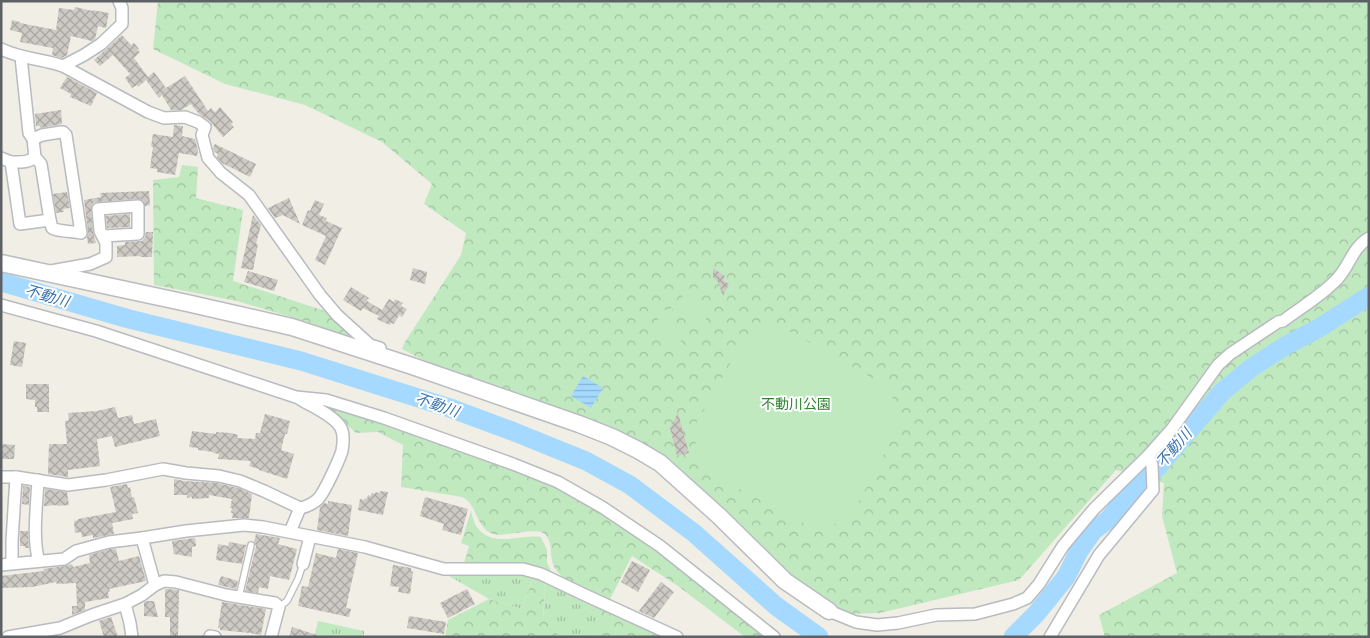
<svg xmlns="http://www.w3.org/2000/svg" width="1370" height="638" font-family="'DM Sans','Noto Sans JP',sans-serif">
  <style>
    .grass { fill: url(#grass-tufts) }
    .forest { fill: url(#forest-crowns) }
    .pitch { fill: #c1e9c0 }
    .water { fill: url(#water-rules) }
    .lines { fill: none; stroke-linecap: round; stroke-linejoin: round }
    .river { stroke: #a6d9ff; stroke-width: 19 }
    .building { fill: url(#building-cross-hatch) }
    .lane-casing { stroke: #b8bbc0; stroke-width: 8 }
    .street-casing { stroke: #b8bbc0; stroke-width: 14 }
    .secondary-casing { stroke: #b9bcc2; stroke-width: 19 }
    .lane { stroke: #fff; stroke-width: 5.5 }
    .street { stroke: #fff; stroke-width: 11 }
    .secondary { stroke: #fff; stroke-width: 16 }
    .labels { text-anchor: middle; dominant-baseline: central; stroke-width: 4; stroke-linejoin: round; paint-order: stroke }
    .park-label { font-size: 14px; fill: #308332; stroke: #fff }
    .water-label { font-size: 15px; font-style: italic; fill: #3a74ae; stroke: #fff }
  </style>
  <defs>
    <pattern id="grass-tufts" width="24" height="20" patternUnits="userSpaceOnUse" patternTransform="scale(1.25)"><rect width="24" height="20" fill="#c1e9c0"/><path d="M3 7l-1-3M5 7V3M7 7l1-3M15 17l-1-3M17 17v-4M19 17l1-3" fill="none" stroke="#a0c0a0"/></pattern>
    <pattern id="forest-crowns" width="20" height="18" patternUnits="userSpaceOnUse" patternTransform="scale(1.25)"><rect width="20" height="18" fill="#c1e9c0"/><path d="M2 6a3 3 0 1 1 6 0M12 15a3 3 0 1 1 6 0" fill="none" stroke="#a0c0a0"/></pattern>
    <pattern id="water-rules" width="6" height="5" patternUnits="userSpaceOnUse" patternTransform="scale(1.25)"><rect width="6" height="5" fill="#a6d9ff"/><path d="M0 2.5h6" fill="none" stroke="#8ab3d2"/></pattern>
    <pattern id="building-cross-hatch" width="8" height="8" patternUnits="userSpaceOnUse" patternTransform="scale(1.25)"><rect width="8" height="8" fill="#cdcac4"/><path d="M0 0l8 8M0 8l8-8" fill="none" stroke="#aaa7a3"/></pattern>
  </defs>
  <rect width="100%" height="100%" fill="#f0eee5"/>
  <!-- grass -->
  <g class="grass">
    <path d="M485,571L534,575L522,609L489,599L442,572Z"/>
    <path d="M546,579L584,598V608L605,621L592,636L560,637L543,619Z"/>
    <path d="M318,621L364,631V637H314Z"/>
  </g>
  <!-- forest -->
  <g class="forest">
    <path d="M158,1H1369V637H1105L1099,615L1177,573L1162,516L1164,483L1116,470L1019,580L880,613L850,614L837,609L804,590L686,478L442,370L402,349L405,342L461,255L466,233L424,204L432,184L382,142L305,105L225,84L153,49Z"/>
    <path d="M182,165L198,167L196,198L243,210L233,281L328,312L361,342L311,323L237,301L154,285L153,180L179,177Z"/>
    <path d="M311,404L325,405L383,422L511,468L556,486L599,511L657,550L766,637H745L678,586L632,556L608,603C591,594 555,581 552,560C550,552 552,542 546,535C537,525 505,538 493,534C478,529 477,510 468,501C466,499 464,498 462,497L401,487L403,445L378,432L356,433L343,421Z"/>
    <path d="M471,511C472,516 474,522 476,526C492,549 519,534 541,537L547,550V563L555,578L463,567L469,546L461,543Z"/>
    <path d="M534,575L546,579L543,618L560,637H445L448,620L489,599L522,609Z"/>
    <path d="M584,598L670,637H591L604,621L584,608Z"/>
  </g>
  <!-- pitch -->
  <g class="pitch">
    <path d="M697,287L707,323L691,328L681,291Z"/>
    <path d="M672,308L682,345L666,349L656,313Z"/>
    <path d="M780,326L890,388L900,424L849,520L814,529L703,469L693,434V429L746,336L774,327Z"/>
  </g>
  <!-- water -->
  <path class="water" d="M583,376L603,388L591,408L571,396Z"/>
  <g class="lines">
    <!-- river -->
    <g class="river">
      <path d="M1,282L129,319L301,361L450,408L512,431L586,461L630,485L694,533L776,606L819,637"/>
      <path d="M1013,637L1036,614L1066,577L1079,551L1093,531L1109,519L1123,501L1156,469L1222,392L1251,368L1285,346L1319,328L1369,296"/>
    </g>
  </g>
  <!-- building -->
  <g class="building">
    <path d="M75,7L92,11V10L109,13L106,28L98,26L95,39L92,41L71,36L67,55L62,58L52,55L53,48L20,42L22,33L10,30L12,20L20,22V23L56,30L59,8L74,10Z"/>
    <path d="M122,35L131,45L134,43L139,49L137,50L140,52L134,58L148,77L154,72L166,88L185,76L208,111L211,108L215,112L220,107L233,122L231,124L234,127L223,137L210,121L199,114L191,104L181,110H171L162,95L159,98L146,80L138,87L137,85L132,88L125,78L130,74L113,55L100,66L94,60Z"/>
    <path d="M67,77L97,93L91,106L70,97L71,94L60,88Z"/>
    <path d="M61,110L62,124L40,128V126H36L35,114Z"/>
    <path d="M174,125L183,126L182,136L195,139L198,151L197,156L179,153L175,175L157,172V169L150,168L153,147L151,146L153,134L173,137Z"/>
    <path d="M215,144L256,164L250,177L222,163L217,157L218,154L214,152L213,148Z"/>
    <path d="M149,191L150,205L145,206L142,200L137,199L97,202L93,203L91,210L93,232L96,243L88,244L87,237L88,232L84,200L101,197L100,193Z"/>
    <path d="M67,192L70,208L63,209L64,212L56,213L53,194Z"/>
    <path d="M289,198L300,224L283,215L275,218L268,208Z"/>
    <path d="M315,200L324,204L319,215L327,218L326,221L342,228L325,265L315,260L326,236L302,225L308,210L310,211Z"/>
    <path d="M130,214V227L107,228L106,216Z"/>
    <path d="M253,215L261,225L256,244H258L253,270L241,268Z"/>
    <path d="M146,232H153L152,257H140V256L117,257V246L125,245V242L142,241L145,237Z"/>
    <path d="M413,268L427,272L425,284L410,280Z"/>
    <path d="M713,268L725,276L723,280L729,284L723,296L718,282L713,278Z"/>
    <path d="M248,271L278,280L274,291L244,282Z"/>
    <path d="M351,287L369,298L367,301L382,310L389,299L394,302L395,299L403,303L401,306L407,309L402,317L399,315L394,324L391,323L390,325L385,323L377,319L379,316L363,308L361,311L343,300Z"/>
    <path d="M14,341L26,343L22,367L10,365Z"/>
    <path d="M26,384H49V412H37V407H35V400L26,399Z"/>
    <path d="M115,407L118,418L132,415L134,424L156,419L160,436L115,447L112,436L97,439L100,466L68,470V477L48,474L49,444H67L65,421L69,420L68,413L97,411Z"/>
    <path d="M678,413L689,453L677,456L670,428Z"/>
    <path d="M265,414L290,421L287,434H285L281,450L294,454L287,479L259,470V469L249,466L251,461L218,459L219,454L213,453L214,452L198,450V448L189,447L192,431L216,434V432L231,433L238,435L237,438L255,439L256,433H260Z"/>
    <path d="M1,444L15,445L14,459H1Z"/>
    <path d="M174,479L184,481L217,483L238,488L252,494L249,518H232L233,513H231L232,508H230L232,499L209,495V498L192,499V497L187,498V495H174Z"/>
    <path d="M127,484L128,488L130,487L132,498L134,497L138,513L132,514L133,519L112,523L114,534L93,538V535L82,537L81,532L75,533L74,521L78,520V519L116,512L110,487Z"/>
    <path d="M23,486L30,487L29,505L22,504Z"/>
    <path d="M45,489L67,492L69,505L57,506V505L44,506Z"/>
    <path d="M380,491L388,492L383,515L358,510L360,499L364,500L365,498L367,499L368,495L371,496V493L375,494V492L380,493Z"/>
    <path d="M425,497L468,509L461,535L442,530L444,524L420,516Z"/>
    <path d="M328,501L352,505L348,536L317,530L320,507L324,503L328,504Z"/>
    <path d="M20,531H28L29,548H25V546H20Z"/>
    <path d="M256,534L280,538L278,544L297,549L289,580L270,576L268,589L259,587L258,593L245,591L256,546L254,542Z"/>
    <path d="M195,538L196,546L192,547V557L174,554L172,541Z"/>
    <path d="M229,542L246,545L242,564L216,560L218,544L228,546Z"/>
    <path d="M110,549H116L119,561L139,556L146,581L109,589L110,591L108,592L109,598L85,602V610L72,615V606H77L76,583L57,584L56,582L32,587L1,588V576L44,571L43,569L65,566L72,564L73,567L90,563L89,555Z"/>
    <path d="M338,549L358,553L346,608L351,609L349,617L298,606L302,586L308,587L316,553L336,558Z"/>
    <path d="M632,561L650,570L638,592L621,582Z"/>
    <path d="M393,565L411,568V571L413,572L410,594L398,592L399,587L390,586Z"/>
    <path d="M221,576L238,581L236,589L218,585Z"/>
    <path d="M661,582L674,592L654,618L639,611Z"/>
    <path d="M165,589L179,590L178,637H170V618L169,617H165Z"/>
    <path d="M467,589L475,604L448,618L440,603Z"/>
    <path d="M146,601H154L158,617L144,616V602Z"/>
    <path d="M222,602L266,609L261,635L250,633L220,630V628H218Z"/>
    <path d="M409,616L446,622L444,634L407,628Z"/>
    <path d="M111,617L118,637H104L99,621Z"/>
    <path d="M292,627L317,635V637H289Z"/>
  </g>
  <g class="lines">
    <!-- lane casing -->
    <g class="lane-casing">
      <g id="lane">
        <path d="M239,597L251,545"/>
        <path d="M279,607L287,601L298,579L303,564"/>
      </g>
    </g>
    <!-- street casing -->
    <g class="street-casing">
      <g id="street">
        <path d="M1,49C21,59 43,59 63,66L148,112L164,118L185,117L198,122L205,127L202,135L208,158L221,173L249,195L320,295L337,315L370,345L380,348"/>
        <path d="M63,66L84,55L101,44L122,24V8L119,1"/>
        <path d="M33,139L42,135L61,132H63L66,135L81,233C71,231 60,232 52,228L50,220"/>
        <path d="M1,158L11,162L20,224L50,220L41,164L35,157L33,139L29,133L21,57"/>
        <path d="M11,162C20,162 28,163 35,157"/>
        <path d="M51,271L90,264L106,257V243L100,231L98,209L138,206V234L103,236"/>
        <path d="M1,305L96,331L296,397L326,400L384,418L513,464L558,482L602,507L660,546L774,637"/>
        <path d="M1,477H16L68,485L106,480L163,469L186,473L219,476L240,481L264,491L300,508L290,532"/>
        <path d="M38,480C37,502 32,541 39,561"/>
        <path d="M300,508C306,507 312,504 317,500C324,494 339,460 342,451C343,445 344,434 341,428C335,416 311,406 300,399"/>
        <path d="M14,563L12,560V541L16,477"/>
        <path d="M303,564L310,537"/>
        <path d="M1,565L64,559L76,551L109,542L142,538L186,531L244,525L263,527L365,547L444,569H523L541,574L585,595L677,637"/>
        <path d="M155,585L164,581L176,582L226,595L275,603L279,607L271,637"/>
        <path d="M125,604L130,623L132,637"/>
        <path d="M829,611L856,622L877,625L898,623L936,615L975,614L1013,604L1027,598L1039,584L1063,546L1094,509L1148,456"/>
        <path d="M210,636L215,637"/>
        <path d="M8,637L60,628L92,615L125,604L142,595L155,585L142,538"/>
        <path d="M1050,637L1099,555L1153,490L1152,465L1148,456L1172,429L1218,365L1230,354L1278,322L1283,321C1301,307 1323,295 1338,278C1350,265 1352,248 1369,238"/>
      </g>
    </g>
    <!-- secondary casing -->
    <g class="secondary-casing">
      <path id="secondary" d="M1,263L187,303L292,327L412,366L579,424L612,437L638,450L660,463L719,516L785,581L829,611"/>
    </g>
    <!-- lane -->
    <use href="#lane" class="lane"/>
    <!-- street -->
    <use href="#street" class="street"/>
    <!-- secondary -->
    <use href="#secondary" class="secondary"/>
  </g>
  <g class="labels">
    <!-- park labels -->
    <g class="park-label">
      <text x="796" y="404">不動川公園</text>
    </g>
    <!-- water labels -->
    <g class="water-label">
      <text transform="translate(47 296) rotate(16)">不動川</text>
      <text transform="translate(437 405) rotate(19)">不動川</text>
      <text transform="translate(1174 448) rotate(-49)">不動川</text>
    </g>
  </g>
  <!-- border -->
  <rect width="1370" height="638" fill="none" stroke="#5d6166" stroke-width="5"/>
</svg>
